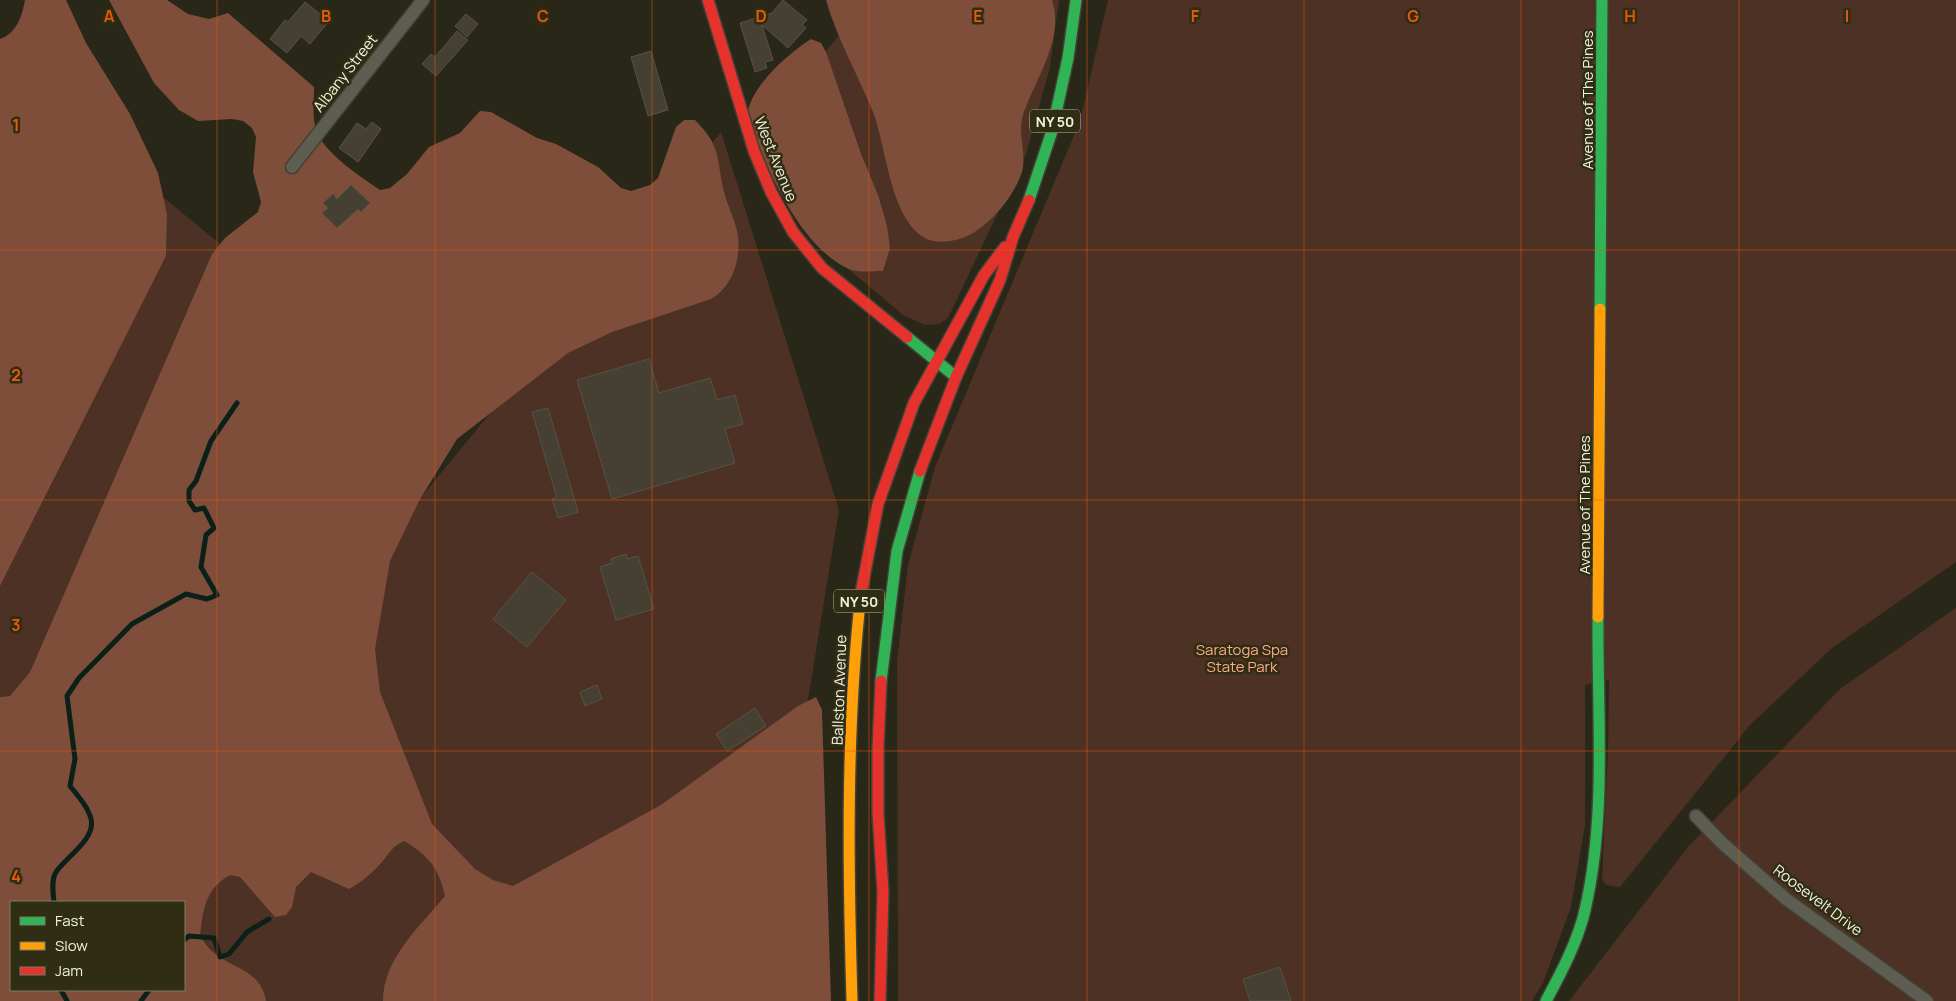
<svg xmlns="http://www.w3.org/2000/svg" width="1956" height="1001" font-family="Manrope,sans-serif">
  <style>
    .green { fill: #4d3125 }
    .forest { fill: #7f4e3b; fill-rule: evenodd }
    .lines { fill: none; stroke-linecap: round; stroke-linejoin: round }
    .stream { stroke: #0b2018; stroke-width: 5 }
    .building { fill: #454032; stroke: #575246 }
    .street-casing { stroke: #424135; stroke-width: 15 }
    .fast-casing { stroke: #424135; stroke-width: 14 }
    .slow-casing { stroke: #424135; stroke-width: 14 }
    .jam-casing { stroke: #424135; stroke-width: 14 }
    .street { stroke: #5e5d52; stroke-width: 12 }
    .fast { stroke: #30b455; stroke-width: 11 }
    .slow { stroke: #ff9f0a; stroke-width: 11 }
    .jam { stroke: #e5322d; stroke-width: 11 }
    .grid { fill: none; stroke: #e8590c; stroke-width: 1; stroke-opacity: 0.55 }
    .labels { text-anchor: middle; dominant-baseline: central; stroke-width: 5; stroke-linejoin: round; paint-order: stroke }
    .shield { fill: #2f2d12; stroke: #b8b6a3; stroke-width: 1 }
    .shield-label { font-size: 14px; font-weight: bold; fill: #f2f1e1 }
    .street-label { font-size: 15px; fill: #f2f1e1; stroke: #2f2d12 }
    .park-label { font-size: 15px; fill: #fea78a; stroke: #2f2d12 }
    .grid-label { font-size: 16px; text-anchor: middle; font-weight: bold; fill: #e8590c; stroke: #2f2d12; stroke-width: 5; stroke-linejoin: round; paint-order: stroke }
  </style>
  <rect width="100%" height="100%" fill="#292718"/>
  <!-- green -->
  <g class="green">
    <path d="M867,0H1059L1050,67L1026,154L948,318L939,324L925,325L903,315L841,263L761,133Z"/>
    <path d="M1108,0H1956V562L1832,648L1750,725L1620,887L1607,885L1602,880L1608,753L1609,680L1585,685V825L1571,907L1543,983L1532,1001H898L897,661L908,565L935,467L1080,121Z"/>
    <path d="M721,132L839,510L805,718L795,1001H8L184,990V902H89Z"/>
    <path d="M163,197L220,244L212,254L30,672L10,696L0,697V586L166,256L167,214Z"/>
    <path d="M1956,608V1001H1569L1688,847L1840,689Z"/>
  </g>
  <!-- forest -->
  <g class="forest">
    <path d="M25,0H66L86,43L130,114L158,173L167,214L166,256L0,586V39C17,33 22,16 25,0Z"/>
    <path d="M109,0H167L188,14L209,19L228,13L314,87C314,100 312,117 316,130C322,151 362,178 380,190L390,188L407,174L429,147L460,133L480,111L491,112L537,138L556,144L598,167L621,188L631,191L650,185L658,178L676,127L684,120H695C722,147 716,158 724,192C728,207 736,222 738,236C741,260 732,287 711,299L612,332L568,353L457,439L419,501L390,561L375,649L380,692L432,824L475,869L493,880L513,886L661,805L798,706L816,697L822,710L831,1001H383C383,959 420,926 445,896C439,868 428,855 404,841C392,846 389,854 381,863C372,873 361,883 349,889L311,872L296,887L292,907L286,915L275,917L240,877L230,875C205,889 203,910 200,936C204,942 208,948 213,952C230,968 261,969 266,1001H0V697L10,696L30,672L212,254L225,238L258,212L261,202L253,172L256,137L252,128L243,121L232,119L198,121L179,110L154,83ZM11,902H184V990H11Z"/>
    <path d="M826,0H1052C1065,39 1035,79 1023,115C1017,133 1027,154 1022,172C1014,196 994,220 973,233C960,241 937,246 923,237C889,214 887,148 873,112C858,75 837,39 826,0Z"/>
    <path d="M811,39L821,43L826,52L861,154L878,195L887,226L890,248L883,271C873,271 858,273 849,269C805,249 776,187 758,145C755,137 747,125 747,117C749,87 788,54 811,39Z"/>
  </g>
  <g class="lines">
    <!-- stream -->
    <g class="stream">
      <path d="M54,902C53,893 51,880 56,872C66,857 96,839 91,819C88,807 78,796 70,786L75,759L67,696L79,678L132,624L186,594L207,599L217,595L201,567L206,535L214,528L204,508L195,510L189,501V490L196,481L211,441L237,403"/>
      <path d="M184,940L189,936L214,938L220,957L229,954L247,932L269,919"/>
      <path d="M61,990L67,1001"/>
      <path d="M141,1001L149,990"/>
    </g>
  </g>
  <!-- building -->
  <g class="building">
    <path d="M783,0L807,20L802,25L806,28L788,48L762,25L773,60L765,62L767,68L755,72L740,23L772,13Z"/>
    <path d="M305,2L329,21L310,44L301,36L287,53L270,39L285,20L288,22Z"/>
    <path d="M466,14L478,24L467,37L455,26Z"/>
    <path d="M457,31L468,40L436,76L422,64L431,54L435,57Z"/>
    <path d="M651,51L668,110L648,116L631,57Z"/>
    <path d="M372,122L381,129L358,162L339,148L357,123L366,129Z"/>
    <path d="M351,185L370,203L361,212L358,209L337,228L322,213L328,208L323,203L333,194L337,199Z"/>
    <path d="M649,359L659,393L710,378L717,400L735,395L743,424L725,429L735,463L612,499L577,380Z"/>
    <path d="M548,408L578,512L558,518L552,499L557,498L532,412Z"/>
    <path d="M626,554L627,559L638,556L654,609L616,620L600,567L612,563L611,559Z"/>
    <path d="M532,572L566,600L527,647L493,619Z"/>
    <path d="M597,685L602,699L585,706L580,692Z"/>
    <path d="M755,708L766,726L727,751L716,734Z"/>
    <path d="M1280,967L1291,1001H1250L1243,979Z"/>
  </g>
  <g class="lines">
    <!-- street casing -->
    <g class="street-casing">
      <g id="street">
        <path d="M292,167L423,0"/>
        <path d="M1696,816L1722,843L1786,899L1927,1001"/>
      </g>
    </g>
    <!-- fast casing -->
    <g class="fast-casing">
      <g id="fast">
        <path d="M1029,200L1052,131L1068,58L1076,0"/>
        <path d="M1600,309L1602,0"/>
        <path d="M907,337L956,377"/>
        <path d="M881,681L897,551L920,471"/>
        <path d="M1546,1001C1561,973 1578,941 1585,910C1607,815 1597,714 1598,617"/>
      </g>
    </g>
    <!-- slow casing -->
    <g class="slow-casing">
      <g id="slow">
        <path d="M1598,617L1600,309"/>
        <path d="M852,1001C848,866 846,728 861,593"/>
      </g>
    </g>
    <!-- jam casing -->
    <g class="jam-casing">
      <g id="jam">
        <path d="M708,0L754,151L771,192L793,232L822,268L907,337"/>
        <path d="M920,471L956,377L1000,280L1013,237L1029,200"/>
        <path d="M861,593L878,504L914,403L984,275L1005,247"/>
        <path d="M880,1001L883,892L878,813V748L881,681"/>
      </g>
    </g>
    <!-- street -->
    <use href="#street" class="street"/>
    <!-- fast -->
    <use href="#fast" class="fast"/>
    <!-- slow -->
    <use href="#slow" class="slow"/>
    <!-- jam -->
    <use href="#jam" class="jam"/>
  </g>
  <!-- grid -->
  <path class="grid" d="M217,0V1001M435,0V1001M652,0V1001M869,0V1001M1087,0V1001M1304,0V1001M1521,0V1001M1739,0V1001M0,250H1956M0,500H1956M0,751H1956"/>
  <g class="labels">
    <!-- shield labels -->
    <g class="shield">
      <rect x="1030" y="109.5" width="50" height="23" rx="4"/>
      <rect x="834" y="589.5" width="50" height="23" rx="4"/>
    </g>
    <g class="shield-label">
      <text x="1055" y="121">NY 50</text>
      <text x="859" y="601">NY 50</text>
    </g>
    <!-- street labels -->
    <g class="street-label">
      <text transform="translate(345 73) rotate(-52)">Albany Street</text>
      <text transform="translate(1587 100) rotate(-90)">Avenue of The Pines</text>
      <text transform="translate(776 159) rotate(68)">West Avenue</text>
      <text transform="translate(1584 505) rotate(-90)">Avenue of The Pines</text>
      <text transform="translate(839 690) rotate(-88)">Ballston Avenue</text>
      <text transform="translate(1818 900) rotate(37)">Roosevelt Drive</text>
    </g>
    <!-- park labels -->
    <g class="park-label">
      <text x="1242" y="649">Saratoga Spa<tspan x="1242" dy="17">State Park</tspan></text>
    </g>
  </g>
  <g class="grid-label">
    <text x="109" y="22">A</text>
    <text x="326" y="22">B</text>
    <text x="543" y="22">C</text>
    <text x="761" y="22">D</text>
    <text x="978" y="22">E</text>
    <text x="1195" y="22">F</text>
    <text x="1413" y="22">G</text>
    <text x="1630" y="22">H</text>
    <text x="1847" y="22">I</text>
    <text x="16" y="131">1</text>
    <text x="16" y="381">2</text>
    <text x="16" y="631">3</text>
    <text x="16" y="882">4</text>
  </g>
  <!-- legend -->
  <rect x="10" y="901" width="175" height="90" fill="#2f2d12" stroke="#7d7b65"/>
  <rect x="20" y="917" width="25" height="8" fill="#30b455" stroke="#7d7b65"/>
  <text x="55" y="926" font-size="15" fill="#f2f1e1">Fast</text>
  <rect x="20" y="942" width="25" height="8" fill="#ff9f0a" stroke="#7d7b65"/>
  <text x="55" y="951" font-size="15" fill="#f2f1e1">Slow</text>
  <rect x="20" y="967" width="25" height="8" fill="#e5322d" stroke="#7d7b65"/>
  <text x="55" y="976" font-size="15" fill="#f2f1e1">Jam</text>
</svg>
